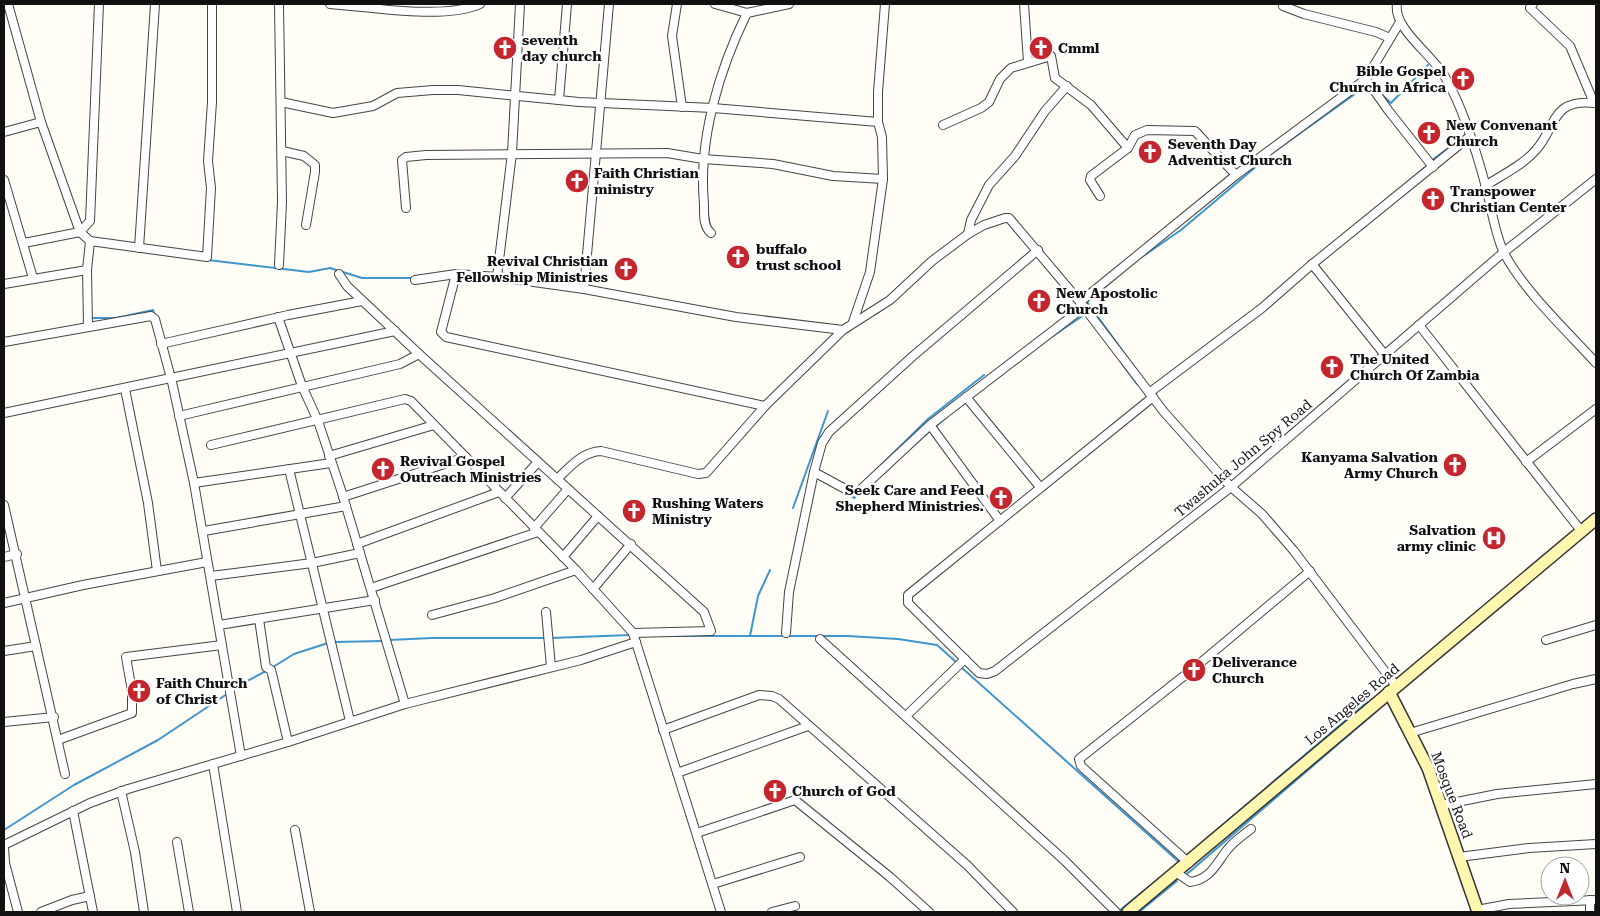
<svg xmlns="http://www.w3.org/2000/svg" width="1600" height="916" font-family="'Roboto Serif',serif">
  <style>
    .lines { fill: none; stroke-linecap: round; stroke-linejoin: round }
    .stream { stroke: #3f96cf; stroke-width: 2 }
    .street-casing { stroke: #444; stroke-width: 10 }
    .secondary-casing { stroke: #333; stroke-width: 14 }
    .street { stroke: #fff; stroke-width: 8 }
    .secondary { stroke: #fff6b0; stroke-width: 11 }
    .labels { text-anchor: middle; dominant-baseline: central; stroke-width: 5; stroke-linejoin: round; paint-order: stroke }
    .poi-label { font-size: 14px; font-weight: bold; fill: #111; stroke: #fff; text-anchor: start }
    .street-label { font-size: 14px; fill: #111; stroke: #fff }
  </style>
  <rect width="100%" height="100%" fill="#fffdf5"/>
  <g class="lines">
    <!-- stream -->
    <g class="stream">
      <path d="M1379,92L1391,103L1428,65"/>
      <path d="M1431,161L1459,140"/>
      <path d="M1404,185L1429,164"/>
      <path d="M208,260L309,272L330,268L362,278H413"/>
      <path d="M460,271L480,272"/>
      <path d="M432,274L448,272"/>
      <path d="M91,277V266"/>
      <path d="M547,280L582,284"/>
      <path d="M90,318H116L153,310L155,316"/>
      <path d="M1047,340L1084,315H1087"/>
      <path d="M1122,364L1137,384"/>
      <path d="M1153,387H1149L1087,302L1136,261L1181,230L1271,154L1362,89"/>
      <path d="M934,428L951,413"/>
      <path d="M912,447L931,430"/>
      <path d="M874,472L928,419L984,375"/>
      <path d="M848,494L854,498L858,495"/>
      <path d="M793,508L828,411"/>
      <path d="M670,636H848L898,639L937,645L956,662"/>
      <path d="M750,636L758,596L770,570"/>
      <path d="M551,638L631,635"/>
      <path d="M389,640L432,638H545"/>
      <path d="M335,642L382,641"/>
      <path d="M273,667L294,654L328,643"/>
      <path d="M961,667L1179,862"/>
      <path d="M232,689L266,671"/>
      <path d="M4,830L74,785L158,740L227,694"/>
      <path d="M1198,846L1367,702"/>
      <path d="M1187,874L1379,709"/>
      <path d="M1119,911L1179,862"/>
      <path d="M1139,912L1177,881"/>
    </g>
    <!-- street casing -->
    <g class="street-casing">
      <g id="street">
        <path d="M8,4L41,122L80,232L90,241L207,257L211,188L208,161L212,102V4"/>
        <path d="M279,4L282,202L279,265"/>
        <path d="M330,4C369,7 445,20 480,4"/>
        <path d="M677,4L672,36L682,107"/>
        <path d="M715,4L747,13L789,4"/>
        <path d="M1024,4L1028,62"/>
        <path d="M1397,4C1393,29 1433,55 1445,77C1463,107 1478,157 1487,191C1492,211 1495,234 1504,253C1524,291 1567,331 1596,363"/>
        <path d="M1283,6L1304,14L1376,32L1390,38"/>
        <path d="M1366,79L1388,110L1433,167"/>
        <path d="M559,100L567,4"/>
        <path d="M281,102L333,113L373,106L397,93L433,90H458L579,102L713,108L878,122"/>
        <path d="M943,125L981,108L989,102L1000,79L1011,68L1051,56L1055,78L1091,105L1128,148"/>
        <path d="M4,132L41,122"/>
        <path d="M282,151L304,156L315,165V172L306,225"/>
        <path d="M4,180L33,278"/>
        <path d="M1485,186C1502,175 1523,165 1536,150C1557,126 1551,99 1594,103L1570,46L1530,8L1533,4"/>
        <path d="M1100,196L1090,180L1091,176L1128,148L1135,135L1147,130L1195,131L1236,175"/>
        <path d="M406,208L402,160L406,157L426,155L667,153L703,159L773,164L833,176L883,179"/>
        <path d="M711,233C703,227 704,213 704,204C698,140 719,70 747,13"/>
        <path d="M968,234L971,220L989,185L1015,156L1045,111L1067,86"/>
        <path d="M24,243L80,232L90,221L99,4"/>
        <path d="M139,248L155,4"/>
        <path d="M1038,250L913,356L829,432L822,443L814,472L849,491L858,492L930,425L1084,307"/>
        <path d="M1312,264L1385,355"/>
        <path d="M339,274L347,286L419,354L704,612L711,631L633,633"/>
        <path d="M456,274L441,332L446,337L765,406"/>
        <path d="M497,277L512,153L520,4"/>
        <path d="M415,280L456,274L497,277L584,289L736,317L843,330L890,300L932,261L968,234L984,225L1005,218H1009L1080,302L1164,412L1231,487L1262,514L1294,551L1396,686"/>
        <path d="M4,284L87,270"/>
        <path d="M584,289L609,4"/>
        <path d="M1080,302L1236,175L1366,79L1400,22"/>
        <path d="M278,317L302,386L318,421L342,493L405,704"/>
        <path d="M853,322L870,272L883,179L882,137L878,122V92L885,4"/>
        <path d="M1419,325L1582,532"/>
        <path d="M88,326L87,270L90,241"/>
        <path d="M4,342L151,316L155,319L172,382L194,483L241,756"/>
        <path d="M161,344L288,315L362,301"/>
        <path d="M125,389L148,503L157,571"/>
        <path d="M1149,393L1262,308L1310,266L1469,137"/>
        <path d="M966,397L1040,487"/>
        <path d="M1153,397L908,595V603L979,673L987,674L995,671L1231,487L1504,252L1596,179"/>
        <path d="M4,413L395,331"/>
        <path d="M179,416L400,364L419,354"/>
        <path d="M930,425L1000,521"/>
        <path d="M211,445L405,399L411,401L576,570L633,633L721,912"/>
        <path d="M329,456L434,425"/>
        <path d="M1526,462L1596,409"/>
        <path d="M289,469L350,721"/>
        <path d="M557,479C570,467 582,452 601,451L698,474L706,473L765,406L843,330"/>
        <path d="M194,483L331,463"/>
        <path d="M343,497L466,457"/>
        <path d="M505,498L538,462"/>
        <path d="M4,505L65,774"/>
        <path d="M534,528L568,489"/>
        <path d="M202,529L204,531L346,506"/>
        <path d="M357,544L499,492"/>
        <path d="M4,557L17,554"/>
        <path d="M563,557L598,516"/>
        <path d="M211,576L312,563L360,553"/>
        <path d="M371,588L538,532"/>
        <path d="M593,589L631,544"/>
        <path d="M4,603L83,585L207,562"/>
        <path d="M546,612L551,667"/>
        <path d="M432,615L495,598L576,570"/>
        <path d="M259,619L266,667L271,670L273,678L288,742"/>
        <path d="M219,625L375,600"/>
        <path d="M786,633L789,592L814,472"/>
        <path d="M820,639L1064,860L1116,912"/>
        <path d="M1546,640L1596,625"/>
        <path d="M4,651L36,646"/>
        <path d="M906,716L965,659"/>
        <path d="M4,722L54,717"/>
        <path d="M663,730L759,695L772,696L779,699L967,865L1013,912"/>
        <path d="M1410,733L1573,684L1596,679"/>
        <path d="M58,740L132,713V691L126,657L222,645"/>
        <path d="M213,764L237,912"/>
        <path d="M677,773L808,726"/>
        <path d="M121,791L135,852L144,912"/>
        <path d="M1442,805L1497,794L1596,784"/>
        <path d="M73,811L93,912"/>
        <path d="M295,830L310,912"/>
        <path d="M697,833L795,800L890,877L929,912"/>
        <path d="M177,842L189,912"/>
        <path d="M4,845L90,803L128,789L288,742L405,704L581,660L636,642"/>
        <path d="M4,846L5,863L18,912"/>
        <path d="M1459,857L1529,848L1596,844"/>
        <path d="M1189,863L1081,766L1079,759L1199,664L1310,571"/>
        <path d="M1177,873L1190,882C1210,880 1216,864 1227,850C1233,842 1243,835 1251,829"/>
        <path d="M713,884L800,857"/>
        <path d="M1477,910L1509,904L1596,900"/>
        <path d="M41,912L72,900L90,896"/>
        <path d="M772,912L795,906"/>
        <path d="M1590,912V900"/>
      </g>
    </g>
    <!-- secondary casing -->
    <g class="secondary-casing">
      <g id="secondary">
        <path d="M1389,692L1428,768L1478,912"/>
        <path d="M1128,912L1596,519"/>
      </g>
    </g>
    <!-- street -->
    <use href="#street" class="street"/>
    <!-- secondary -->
    <use href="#secondary" class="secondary"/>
  </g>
  <!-- icons -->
  <defs>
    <g id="church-disc" transform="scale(1.25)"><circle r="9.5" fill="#c4262e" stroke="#fff"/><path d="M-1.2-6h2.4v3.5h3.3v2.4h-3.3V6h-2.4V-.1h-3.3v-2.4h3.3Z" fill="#fff"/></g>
    <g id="hospital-disc" transform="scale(1.25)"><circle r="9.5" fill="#c4262e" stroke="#fff"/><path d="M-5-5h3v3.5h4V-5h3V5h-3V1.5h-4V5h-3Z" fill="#fff"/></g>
  </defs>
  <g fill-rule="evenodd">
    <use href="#church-disc" x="505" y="48"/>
    <use href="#church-disc" x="1041" y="48"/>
    <use href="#church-disc" x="1463" y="79"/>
    <use href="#church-disc" x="1429" y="133"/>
    <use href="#church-disc" x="1150" y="152"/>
    <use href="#church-disc" x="577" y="181"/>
    <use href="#church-disc" x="1433" y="199"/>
    <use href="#church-disc" x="738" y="257"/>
    <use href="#church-disc" x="626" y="269"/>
    <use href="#church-disc" x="1039" y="301"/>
    <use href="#church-disc" x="1332" y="367"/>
    <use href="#church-disc" x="1455" y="465"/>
    <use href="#church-disc" x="383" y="469"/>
    <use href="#church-disc" x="1001" y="498"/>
    <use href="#church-disc" x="634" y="511"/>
    <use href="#hospital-disc" x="1494" y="538"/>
    <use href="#church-disc" x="1194" y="670"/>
    <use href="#church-disc" x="139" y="691"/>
    <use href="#church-disc" x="775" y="791"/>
  </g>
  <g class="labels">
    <!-- poi labels -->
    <g class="poi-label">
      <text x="522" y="40">seventh<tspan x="522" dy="16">day church</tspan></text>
      <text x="1058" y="48">Cmml</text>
      <text x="1446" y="71" text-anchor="end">Bible Gospel<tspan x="1446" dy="16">Church in Africa</tspan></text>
      <text x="1446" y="125">New Convenant<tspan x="1446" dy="16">Church</tspan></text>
      <text x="1168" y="144">Seventh Day<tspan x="1168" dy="16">Adventist Church</tspan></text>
      <text x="594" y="173">Faith Christian<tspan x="594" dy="16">ministry</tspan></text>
      <text x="1450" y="191">Transpower<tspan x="1450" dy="16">Christian Center</tspan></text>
      <text x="756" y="249">buffalo<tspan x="756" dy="16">trust school</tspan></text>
      <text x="608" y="261" text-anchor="end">Revival Christian<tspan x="608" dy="16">Fellowship Ministries</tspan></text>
      <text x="1056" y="293">New Apostolic<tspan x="1056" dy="16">Church</tspan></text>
      <text x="1350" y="359">The United<tspan x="1350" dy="16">Church Of Zambia</tspan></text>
      <text x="1438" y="457" text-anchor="end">Kanyama Salvation<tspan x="1438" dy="16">Army Church</tspan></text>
      <text x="400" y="461">Revival Gospel<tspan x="400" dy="16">Outreach Ministries</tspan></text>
      <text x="984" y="490" text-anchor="end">Seek Care and Feed<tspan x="984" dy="16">Shepherd Ministries.</tspan></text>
      <text x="652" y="503">Rushing Waters<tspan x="652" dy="16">Ministry</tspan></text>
      <text x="1476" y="530" text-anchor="end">Salvation<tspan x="1476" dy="16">army clinic</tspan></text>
      <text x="1212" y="662">Deliverance<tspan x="1212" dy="16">Church</tspan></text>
      <text x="156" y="683">Faith Church<tspan x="156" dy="16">of Christ</tspan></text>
      <text x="792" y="791">Church of God</text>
    </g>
    <!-- street labels -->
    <g class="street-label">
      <text transform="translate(1243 458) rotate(-40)">Twashuka John Spy Road</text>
      <text transform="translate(1352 704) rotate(-40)">Los Angeles Road</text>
      <text transform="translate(1452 795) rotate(69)">Mosque Road</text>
    </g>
  </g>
  <!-- border -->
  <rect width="1600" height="916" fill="none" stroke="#111111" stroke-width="10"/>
  <!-- north arrow -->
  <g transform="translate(1565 881)"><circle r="24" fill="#ffffff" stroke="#a0a0a0"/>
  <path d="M0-4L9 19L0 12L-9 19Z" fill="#c4262e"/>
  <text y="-8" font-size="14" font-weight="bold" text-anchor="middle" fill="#111111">N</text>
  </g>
</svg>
